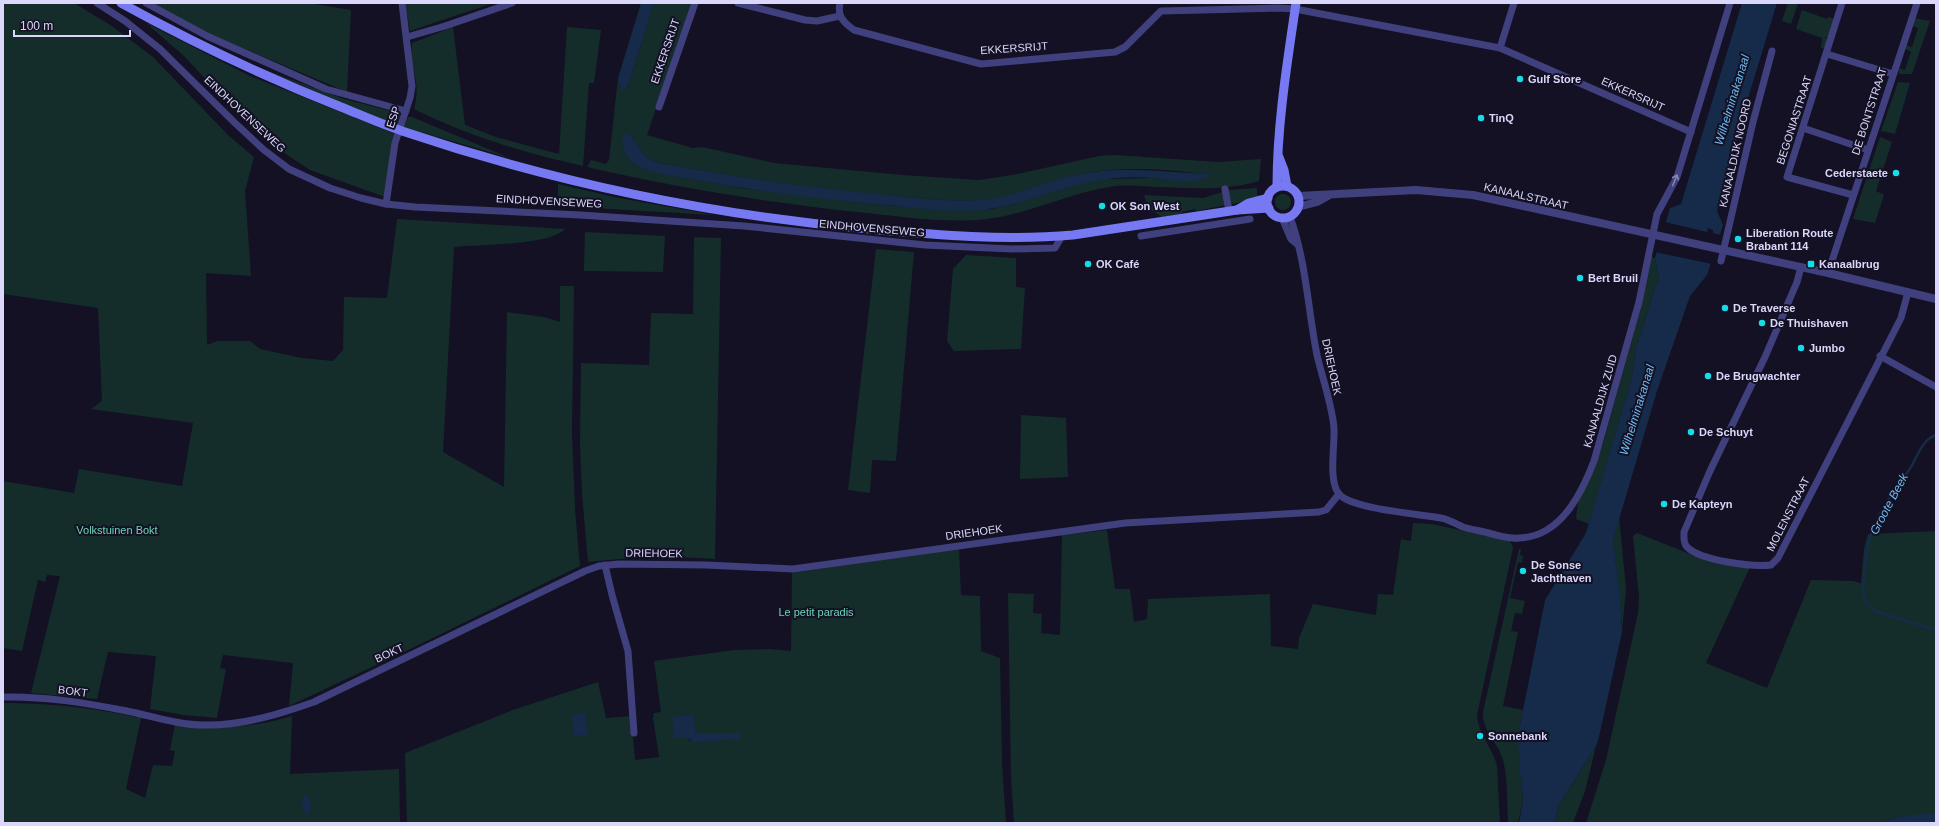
<svg xmlns="http://www.w3.org/2000/svg" width="1939" height="826" font-family="Helvetica,sans-serif">
  <style>
    .green { fill: #142d2b; fill-rule: evenodd }
    .water { fill: #152b49 }
    .pier { fill: #131123 }
    .lines { fill: none; stroke-linecap: round; stroke-linejoin: round }
    .stream { stroke: #152b49; stroke-width: 2.5 }
    .minor { stroke: #40407e; stroke-width: 7 }
    .tertiary { stroke: #40407e; stroke-width: 8 }
    .secondary { stroke: #7779f2; stroke-width: 9 }
    .oneway { stroke: #8584b6 }
    .poi-dot { fill: #16dbe8; stroke: #131123; stroke-width: 1.5 }
    .labels { text-anchor: middle; dominant-baseline: central; stroke-width: 4; stroke-linejoin: round; paint-order: stroke }
    .street-label { font-size: 11px; fill: #dad7fb; stroke: #131123 }
    .poi-label { font-size: 11px; font-weight: bold; fill: #dad7fb; stroke: #131123; text-anchor: start }
    .park-label { font-size: 11px; fill: #6ad4b6; stroke: #131123 }
    .water-label { font-size: 12px; font-style: italic; fill: #6fbaf1; stroke: #131123 }
  </style>
  <rect width="100%" height="100%" fill="#131123"/>
  <!-- green -->
  <g class="green">
    <path d="M3,3H74L112,26L153,57L229,136L254,157L245,191L251,276L206,273L207,345L217,341H250L260,349L302,358L333,361L343,350L344,297L387,298L397,219L565,229C549,246 479,244 454,247L443,452L504,487L507,312L544,317L560,322V286H574L572,433L575,510L580,566L402,653L289,706L293,663L223,655L220,668L226,669L217,718L184,715L150,709L156,656L108,652L97,699L31,693L60,576L47,575L45,582L38,580L22,651L3,648V481L74,493L79,469L182,486L193,423L91,409L102,401L98,308L3,294Z"/>
    <path d="M151,3H308L351,10L347,92L207,33Z"/>
    <path d="M405,3H493L410,31Z"/>
    <path d="M654,3H692L647,135L693,148L702,147L774,163L903,175L979,180L1012,175L1099,156L1115,155L1218,162L1261,159L1259,181C1226,191 1189,188 1154,187C1142,186 1129,185 1116,186C1072,191 1031,214 987,219C945,224 900,216 857,212C766,202 677,188 587,167L591,160L606,164L609,160L618,78L623,91L628,86ZM633,137C640,151 645,159 660,163C734,177 807,188 881,195C915,198 949,202 984,200C1016,198 1045,182 1076,175C1119,165 1169,169 1211,175L1192,181L1153,178L1101,179L1078,184L1010,205L991,209L893,206L741,188L671,175L641,167L635,164L626,153Z"/>
    <path d="M1788,3H1798L1791,24L1782,21Z"/>
    <path d="M1802,10L1827,19L1828,17L1834,19L1829,37H1824L1828,39L1825,49L1821,48L1822,38L1796,29Z"/>
    <path d="M1915,18L1930,21L1912,74H1899V68L1905,70L1911,52L1905,49L1906,45L1912,47L1918,28L1913,26Z"/>
    <path d="M146,23L250,76L395,134L385,197L310,170L277,148L236,112L184,56Z"/>
    <path d="M453,27L465,125L496,137L559,154L567,27L601,30L594,83H589L583,166C525,153 468,136 414,109C422,81 409,67 412,43Z"/>
    <path d="M268,71L344,99L399,113L400,117L398,125L364,113Z"/>
    <path d="M1898,82L1910,83L1895,134L1881,131Z"/>
    <path d="M408,117H412L510,158L404,127Z"/>
    <path d="M1880,137L1892,142L1876,191L1884,195L1875,223L1853,219Z"/>
    <path d="M558,184L619,198L714,215L558,206Z"/>
    <path d="M1257,188V195L1260,196L1247,201L1196,211L1195,209L1182,212V214L1162,217L1148,208L1144,195L1203,198L1229,190Z"/>
    <circle cx="1283" cy="202" r="8"/>
    <path d="M585,232L665,236L663,272L584,271Z"/>
    <path d="M694,237L721,238L715,559C672,556 630,557 588,562L582,494L580,443L581,363L649,365L651,313L693,314Z"/>
    <path d="M876,249L914,252L896,461L872,460L870,493L848,490Z"/>
    <path d="M966,255L1016,258V287L1025,288L1021,349L954,351L947,341L953,269Z"/>
    <path d="M1650,257L1655,258L1659,276L1636,348L1631,381L1589,524L1576,519L1578,502L1594,470L1604,440L1641,308Z"/>
    <path d="M1021,415L1066,418L1068,477L1020,479Z"/>
    <path d="M1619,517L1626,588L1622,632L1621,613L1613,540Z"/>
    <path d="M1413,523L1432,524L1510,541L1513,548L1477,715C1478,734 1493,748 1497,766L1500,823H1014L1011,777L1008,593L1034,594L1033,613L1042,614L1041,633L1060,635L1062,535L1107,530L1115,589H1130L1134,622L1147,619L1148,599L1270,594L1271,646L1298,649L1299,638L1313,604L1376,615L1378,594L1393,595L1401,539L1411,541Z"/>
    <path d="M1936,531V814L1898,817L1881,823H1586L1606,760L1638,613L1639,597L1633,536L1637,533L1698,557L1750,567L1706,663L1767,688L1811,580L1853,581L1861,583L1864,549L1868,534Z"/>
    <path d="M959,548L961,595L980,596L981,651L1000,658L1002,764L1006,823H407L405,753L513,710L598,682L606,718L631,716L635,760L659,757L653,718L654,713L661,712L654,661L734,650L770,649L791,651L792,573ZM695,731L697,733H739L690,741L688,738Z"/>
    <path d="M1519,549H1521L1520,555L1523,556L1522,563L1518,562L1510,598L1525,601L1522,614L1515,613L1511,631L1518,632L1503,706L1523,710L1518,735L1523,800L1518,823H1508C1507,802 1508,780 1503,760C1498,742 1482,732 1483,712Z"/>
    <path d="M3,703C49,703 96,708 141,718L126,789L145,798L153,765L172,766L175,751L170,750L175,724C218,728 250,729 292,716L290,774L399,769L400,823H3Z"/>
    <path d="M1596,746L1585,791L1573,823H1554L1560,803Z"/>
  </g>
  <!-- water -->
  <g class="water">
    <path d="M641,3H654L628,86L622,92L618,78Z"/>
    <path d="M1742,3H1777L1746,105L1717,211L1723,225L1707,275L1690,296L1657,391L1613,540L1620,598L1622,632L1599,737L1596,746L1560,803L1554,823H1519L1523,800L1521,775H1520L1518,735L1545,600L1586,533L1631,381L1636,348L1659,276L1655,258L1670,208L1681,204Z"/>
    <path d="M625,133C643,141 634,155 660,163C729,176 797,186 866,193C904,197 943,202 981,200C1015,198 1046,180 1080,174C1127,165 1165,173 1212,174C1196,187 1171,179 1153,178C1141,177 1128,177 1116,178C1079,181 1045,196 1010,205C986,211 961,211 937,210C856,202 776,195 697,180C677,176 652,175 635,164C627,159 624,150 622,141Z"/>
    <path d="M585,713L588,735L574,736L572,715Z"/>
    <path d="M694,715L695,731L697,733H740V739L693,742L688,738H674L672,717Z"/>
    <path d="M306,795L310,798L311,811L307,814L303,812L302,797Z"/>
    <path d="M1921,814H1936V823H1881L1898,817Z"/>
  </g>
  <!-- pier -->
  <path class="pier" d="M1665,222L1707,232L1708,228L1713,230V233L1721,235L1712,264L1655,252Z"/>
  <g class="lines">
    <!-- stream -->
    <path class="stream" d="M1936,435C1922,440 1918,455 1911,467C1896,490 1877,512 1870,538C1866,550 1866,562 1864,574C1864,584 1862,595 1866,604L1875,611L1936,630"/>
    <!-- minor -->
    <g class="minor">
      <path d="M97,3L125,21L160,49L235,123L264,150L289,169L330,188L361,198L386,204L415,207L580,215L744,226L925,245L1012,249L1055,248L1062,236"/>
      <path d="M146,3L207,36L326,89L406,111"/>
      <path d="M738,3L805,20L817,21L840,16"/>
      <path d="M840,3C837,16 843,22 854,30L981,64L1115,52L1125,47L1161,11L1278,8L1295,9L1500,48L1691,132"/>
      <path d="M1842,3L1787,177L1853,195"/>
      <path d="M407,37L445,26L512,3"/>
      <path d="M1500,48L1514,3"/>
      <path d="M1827,54L1893,74"/>
      <path d="M659,107L695,3"/>
      <path d="M1803,128L1868,150"/>
      <path d="M1225,189L1229,211"/>
      <path d="M386,204L395,143L410,98L412,86L402,3"/>
      <path d="M1290,217C1306,260 1308,310 1317,355C1322,377 1333,408 1334,429C1335,445 1328,481 1339,494C1351,509 1420,514 1441,518C1448,519 1456,524 1463,527C1472,530 1483,531 1492,534C1501,536 1510,539 1519,538C1560,537 1581,495 1594,461L1639,302L1657,214L1677,177L1730,3"/>
      <path d="M1282,218L1291,239L1297,244"/>
      <path d="M1141,236L1250,219"/>
      <path d="M1721,261L1753,122L1772,51"/>
      <path d="M1801,267L1797,282L1765,357L1710,471L1684,532C1684,537 1683,543 1687,547C1701,561 1753,567 1771,565L1778,558L1901,318L1908,292"/>
      <path d="M1828,273L1917,3"/>
      <path d="M1880,356L1936,387"/>
      <path d="M605,565L612,595L628,651L634,733"/>
      <path d="M3,697C44,696 86,703 127,711C152,716 178,725 204,725C241,726 280,714 314,702L585,571L599,566L619,564L706,565L793,569L1125,523L1319,512L1326,510L1339,494"/>
    </g>
    <!-- tertiary -->
    <g class="tertiary">
      <path d="M1298,196L1416,190L1473,195L1828,273L1936,299"/>
      <path d="M1298,207L1317,202L1328,196"/>
    </g>
    <!-- secondary -->
    <g class="secondary">
      <path d="M121,3C192,42 265,77 341,107C361,115 381,124 402,131C553,182 710,215 869,229C937,235 1006,241 1073,235L1237,210L1269,208"/>
      <path d="M1279,157L1284,170L1287,186"/>
      <circle cx="1283" cy="202" r="16"/>
      <path d="M1277,187C1277,125 1287,64 1296,3"/>
      <path d="M1237,210L1249,203L1268,198"/>
    </g>
  </g>
  <!-- one-way arrows -->
  <defs><path id="oneway-shaft" d="M-6 0H5M1.5-3L5.5 0L1.5 3" fill="none" stroke-width="1.6" stroke-linecap="round" stroke-linejoin="round"/></defs>
  <use class="oneway" href="#oneway-shaft" transform="translate(1675 180) rotate(-68)"/>
  <!-- markers -->
  <g class="poi-dot">
    <circle cx="1520" cy="79" r="4"/>
    <circle cx="1481" cy="118" r="4"/>
    <circle cx="1896" cy="173" r="4"/>
    <circle cx="1102" cy="206" r="4"/>
    <circle cx="1738" cy="239" r="4"/>
    <circle cx="1088" cy="264" r="4"/>
    <rect x="1807" y="260" width="8" height="8" rx="2"/>
    <circle cx="1580" cy="278" r="4"/>
    <circle cx="1725" cy="308" r="4"/>
    <circle cx="1762" cy="323" r="4"/>
    <circle cx="1801" cy="348" r="4"/>
    <circle cx="1708" cy="376" r="4"/>
    <circle cx="1691" cy="432" r="4"/>
    <circle cx="1664" cy="504" r="4"/>
    <circle cx="1523" cy="571" r="4"/>
    <circle cx="1480" cy="736" r="4"/>
  </g>
  <g class="labels">
    <!-- street labels -->
    <g class="street-label">
      <text transform="translate(1014 48) rotate(-4)">EKKERSRIJT</text>
      <text transform="translate(665 51) rotate(-71)">EKKERSRIJT</text>
      <text transform="translate(1633 94) rotate(24)">EKKERSRIJT</text>
      <text transform="translate(1869 111) rotate(-72)">DE BONTSTRAAT</text>
      <text transform="translate(245 114) rotate(43)">EINDHOVENSEWEG</text>
      <text transform="translate(393 117) rotate(-71)">ESP</text>
      <text transform="translate(1794 120) rotate(-72)">BEGONIASTRAAT</text>
      <text transform="translate(1735 153) rotate(-77)">KANAALDIJK NOORD</text>
      <text transform="translate(1526 196) rotate(13)">KANAALSTRAAT</text>
      <text transform="translate(549 201) rotate(3)">EINDHOVENSEWEG</text>
      <text transform="translate(872 228) rotate(5)">EINDHOVENSEWEG</text>
      <text transform="translate(1332 367) rotate(78)">DRIEHOEK</text>
      <text transform="translate(1600 401) rotate(-74)">KANAALDIJK ZUID</text>
      <text transform="translate(1788 514) rotate(-63)">MOLENSTRAAT</text>
      <text transform="translate(974 532) rotate(-8)">DRIEHOEK</text>
      <text transform="translate(654 553) rotate(1)">DRIEHOEK</text>
      <text transform="translate(389 653) rotate(-25)">BOKT</text>
      <text transform="translate(73 691) rotate(8)">BOKT</text>
    </g>
    <!-- poi labels -->
    <g class="poi-label">
      <text x="1528" y="79">Gulf Store</text>
      <text x="1489" y="118">TinQ</text>
      <text x="1888" y="173" text-anchor="end">Cederstaete</text>
      <text x="1110" y="206">OK Son West</text>
      <text x="1746" y="233">Liberation Route<tspan x="1746" dy="13">Brabant 114</tspan></text>
      <text x="1096" y="264">OK Café</text>
      <text x="1819" y="264">Kanaalbrug</text>
      <text x="1588" y="278">Bert Bruil</text>
      <text x="1733" y="308">De Traverse</text>
      <text x="1770" y="323">De Thuishaven</text>
      <text x="1809" y="348">Jumbo</text>
      <text x="1716" y="376">De Brugwachter</text>
      <text x="1699" y="432">De Schuyt</text>
      <text x="1672" y="504">De Kapteyn</text>
      <text x="1531" y="565">De Sonse<tspan x="1531" dy="13">Jachthaven</tspan></text>
      <text x="1488" y="736">Sonnebank</text>
    </g>
    <!-- park labels -->
    <g class="park-label">
      <text x="117" y="530">Volkstuinen Bokt</text>
      <text x="816" y="612">Le petit paradis</text>
    </g>
    <!-- water labels -->
    <g class="water-label">
      <text transform="translate(1732 100) rotate(-73)">Wilhelminakanaal</text>
      <text transform="translate(1637 410) rotate(-73)">Wilhelminakanaal</text>
      <text transform="translate(1889 504) rotate(-62)">Groote Beek</text>
    </g>
  </g>
  <!-- border -->
  <rect width="1939" height="826" fill="none" stroke="#dad7fb" stroke-width="8"/>
  <!-- scale -->
  <path d="M14 30v6h116v-6" fill="none" stroke="#dad7fb" stroke-width="2"/>
  <text x="20" y="30" font-size="12" fill="#dad7fb" stroke="#131123" stroke-width="3" paint-order="stroke">100 m</text>
</svg>
